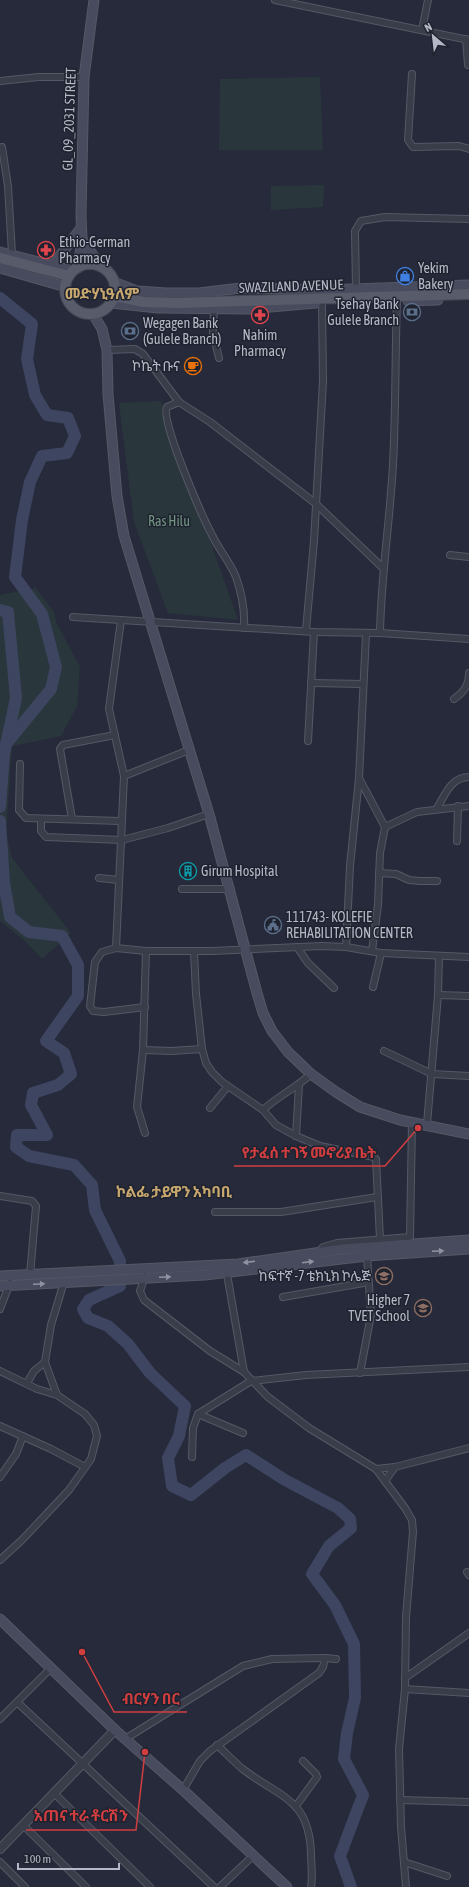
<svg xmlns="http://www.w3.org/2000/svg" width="469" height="1887" font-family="'Asap Condensed','Noto Sans Ethiopic',sans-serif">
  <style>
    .green { fill: #29373c }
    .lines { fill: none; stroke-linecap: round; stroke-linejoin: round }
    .river { stroke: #3d4561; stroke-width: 12 }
    .minor-casing { stroke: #555865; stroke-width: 8 }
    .tertiary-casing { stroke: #555865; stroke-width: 10 }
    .secondary-casing { stroke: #555865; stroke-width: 11 }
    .primary-casing { stroke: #434653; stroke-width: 12 }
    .minor { stroke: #393d4a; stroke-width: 6 }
    .tertiary { stroke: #393d4a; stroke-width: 8 }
    .secondary { stroke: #484b5d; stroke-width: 9 }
    .primary { stroke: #585b6a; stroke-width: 10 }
    .oneway { fill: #8f92a1 }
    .labels { text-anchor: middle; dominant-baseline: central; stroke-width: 3; stroke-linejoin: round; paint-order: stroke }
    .street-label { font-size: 14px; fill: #b5b8c6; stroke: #1f222f }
    .poi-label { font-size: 14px; fill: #b5b8c6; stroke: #1f222f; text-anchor: start }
    .park-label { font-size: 14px; fill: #6f947f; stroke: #1f222f }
    .neighbourhood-label { font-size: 15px; font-weight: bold; fill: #c8a86e; stroke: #1f222f }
    .leader { fill: none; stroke: #d13e40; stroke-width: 1.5 }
    .callout-dot { fill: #d13e40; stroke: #1f222f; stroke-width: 1.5 }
    .callout-label { font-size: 15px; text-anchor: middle; font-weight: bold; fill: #d13e40; stroke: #1f222f; stroke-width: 3; stroke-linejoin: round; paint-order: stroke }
  </style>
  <rect width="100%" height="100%" fill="#262a3a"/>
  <!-- green -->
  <g class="green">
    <path d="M320,77L323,150H219L220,79Z"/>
    <path d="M324,185L323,207L271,210V186Z"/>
    <path d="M161,401L238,620L168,613L134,522L119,403Z"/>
    <path d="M36,588L54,612L56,622L80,667L77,706L61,736L12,746L6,833L12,858L71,933L42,959L26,942L0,921V595Z"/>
  </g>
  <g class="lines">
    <!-- river -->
    <g class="river">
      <path d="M0,298L32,324L27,359L35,395L47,415L68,418L75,436L67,453L42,456L30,482L22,520L15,577L42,614L56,667L51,689L6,744"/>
      <path d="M0,610L8,612L16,698L4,754L0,807"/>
      <path d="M0,821L4,883L10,917L29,932L62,936L78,965V996L46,1041L64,1053L71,1074L58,1085L33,1093L31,1105L47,1135H17L16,1147L29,1156L74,1165L92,1185L95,1210L120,1261V1286L89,1300L83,1309L88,1318L108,1326L128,1344L150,1373L185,1406L179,1436L168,1458L172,1486L191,1495L225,1468L246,1455L285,1480L338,1508L350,1519L351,1528L329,1546L312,1574L335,1605L354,1644L355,1698L347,1733L344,1759L363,1795L340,1856L351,1887"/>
    </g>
    <!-- minor casing -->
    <g class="minor-casing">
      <g id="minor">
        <path d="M275,0L469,40"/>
        <path d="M422,30L428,0"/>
        <path d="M466,39L468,65"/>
        <path d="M412,74L408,140L413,147L459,146L469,149"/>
        <path d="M0,81L39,77H84"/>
        <path d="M2,147L8,186L12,254"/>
        <path d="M356,289L355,231L361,221L385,217L469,219"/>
        <path d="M214,308L213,333L219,358"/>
        <path d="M107,350L135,349L143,354L179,402"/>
        <path d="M450,555L469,557"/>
        <path d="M73,617L314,632L380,633L469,639"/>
        <path d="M244,628C245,611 242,594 236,577C230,562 219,550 212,535C203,518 159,418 167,407L179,402L210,422L315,503L383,568"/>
        <path d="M306,630L314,541L323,381L322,303"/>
        <path d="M380,633C381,576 390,521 393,464C396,410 395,355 397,301"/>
        <path d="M311,683L363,684"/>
        <path d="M454,699C464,692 469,685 469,673"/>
        <path d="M308,741L314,632"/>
        <path d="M20,764L19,810L26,818L120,821"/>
        <path d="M124,776L189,750"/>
        <path d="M359,778L385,827L380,853L378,905L372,951"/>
        <path d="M437,808C445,795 451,777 469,777"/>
        <path d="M72,819L60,749L63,745L115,735"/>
        <path d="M41,820V831L46,837L122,840L168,828L209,814"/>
        <path d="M385,827L417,812L469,806"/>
        <path d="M457,841L458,806"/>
        <path d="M379,873L396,874L409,880L420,881H437"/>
        <path d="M99,878L119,880"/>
        <path d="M182,889H231"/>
        <path d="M297,947L308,963L334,988"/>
        <path d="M346,947L350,866L359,778L366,634"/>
        <path d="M116,948L124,776L109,709L121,620"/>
        <path d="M194,951L196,994L202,1049L206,1063L212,1072L222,1082L263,1110L276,1125L296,1136L320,1146L374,1157L376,1159L380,1239"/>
        <path d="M373,987L381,953"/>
        <path d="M438,995L469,996"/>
        <path d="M145,1007L104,1012L93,1011L90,1006L95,962L102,952L116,948L146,951H212L322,946L346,947L381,953L469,957"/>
        <path d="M143,1050L171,1051L202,1049"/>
        <path d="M384,1051L432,1074L469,1076"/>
        <path d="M210,1108L228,1086"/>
        <path d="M263,1110C278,1096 296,1088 311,1074"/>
        <path d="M427,1124L438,995L439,956"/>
        <path d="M145,1133L137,1107L143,1050L146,951"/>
        <path d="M296,1136L299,1085"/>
        <path d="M0,1196L32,1201L36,1206L30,1275"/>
        <path d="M215,1212H281L377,1197"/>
        <path d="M319,1252L323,1247L337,1243L410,1237L412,1122"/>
        <path d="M227,1274L244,1372"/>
        <path d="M145,1276L140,1291L144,1300L210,1351L244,1372L268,1397L309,1428L376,1469L405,1508L412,1520L413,1532L406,1617L405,1689L399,1749L401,1827L406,1887"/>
        <path d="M283,1297L369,1282"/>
        <path d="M0,1309L10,1283"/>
        <path d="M0,1371L37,1389L57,1395L85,1414L94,1425L97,1436L91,1459L69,1490L22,1540L0,1560"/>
        <path d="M360,1373L371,1315L367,1256"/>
        <path d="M27,1383L34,1371L45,1362"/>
        <path d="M57,1395L45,1362L51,1325L64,1282"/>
        <path d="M198,1414L243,1433"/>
        <path d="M0,1426L51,1449L85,1467"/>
        <path d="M192,1457L193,1428L198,1414L251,1381L306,1375L469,1367"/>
        <path d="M376,1469L395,1467L469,1448"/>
        <path d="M0,1477L16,1454L23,1436"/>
        <path d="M385,1481L395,1467"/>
        <path d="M467,1572L469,1575"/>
        <path d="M405,1678L469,1633"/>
        <path d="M405,1689L469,1693"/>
        <path d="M17,1702L214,1887"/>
        <path d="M0,1719L51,1668"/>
        <path d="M125,1739L243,1666L272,1659L325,1658"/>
        <path d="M217,1745C226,1753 235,1763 244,1770C281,1798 309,1799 311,1853C311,1864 313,1876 311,1887"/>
        <path d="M183,1790L200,1761L210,1751L319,1673L323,1667L325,1658L336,1659"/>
        <path d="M54,1793L150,1887"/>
        <path d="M400,1800L469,1802"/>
        <path d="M296,1806L317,1777L316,1774L303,1761"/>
        <path d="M23,1825L86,1887"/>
        <path d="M0,1862L25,1887"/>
        <path d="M404,1862L447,1876"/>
        <path d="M220,1887L254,1855"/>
      </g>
    </g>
    <!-- tertiary casing -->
    <g class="tertiary-casing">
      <path id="tertiary" d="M0,1849L115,1730"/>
    </g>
    <!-- secondary casing -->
    <g class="secondary-casing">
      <g id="secondary">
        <path d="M82,239L101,267"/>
        <path d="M0,252L73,271"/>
        <path d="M52,266L81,228"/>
        <path d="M0,268L66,287"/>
        <path d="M78,268L82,239L81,215L84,77L94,0"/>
        <path d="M114,282L137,291L166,293H199L241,288L323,290L469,285"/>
        <path d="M408,301L438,300"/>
        <path d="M111,303L158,308L249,309L316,303"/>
        <path d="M93,314L102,329L107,350L108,394L117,496L124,536L209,814L257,993L263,1013L272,1031L288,1052L311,1074L336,1092L360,1107L400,1120L469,1134"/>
        <path d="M0,1276L238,1264L343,1249L469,1240"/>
        <path d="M0,1286L205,1275L367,1256L469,1249"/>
        <path d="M0,1619L115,1730L183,1790L287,1887"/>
      </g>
    </g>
    <!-- primary casing -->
    <g class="primary-casing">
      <g id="primary">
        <path d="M0,258L69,276"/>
        <circle cx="90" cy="289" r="25"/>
        <path d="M114,296L144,302L178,303L469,294"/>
      </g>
    </g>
    <!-- minor -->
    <use href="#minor" class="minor"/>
    <!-- tertiary -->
    <use href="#tertiary" class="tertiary"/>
    <!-- secondary -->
    <use href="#secondary" class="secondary"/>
    <!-- primary -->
    <use href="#primary" class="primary"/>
  </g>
  <!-- one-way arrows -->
  <defs><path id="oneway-solid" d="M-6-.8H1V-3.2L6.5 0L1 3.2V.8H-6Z"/></defs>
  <g class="oneway">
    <use href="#oneway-solid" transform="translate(438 1251) rotate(-3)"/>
    <use href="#oneway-solid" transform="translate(249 1262) rotate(173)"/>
    <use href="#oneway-solid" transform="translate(308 1262) rotate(-7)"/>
    <use href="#oneway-solid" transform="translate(165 1277) rotate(-2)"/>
    <use href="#oneway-solid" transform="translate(39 1284) rotate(-3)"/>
  </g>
  <!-- icons -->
  <defs>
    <g id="pharmacy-ring" transform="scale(0.9)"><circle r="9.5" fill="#1f222f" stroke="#e0444e" stroke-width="1.5"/><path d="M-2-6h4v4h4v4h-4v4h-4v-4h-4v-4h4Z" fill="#e0444e"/></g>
    <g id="shop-ring" transform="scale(0.9)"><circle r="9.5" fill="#1f222f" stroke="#3f7fe0" stroke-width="1.5"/><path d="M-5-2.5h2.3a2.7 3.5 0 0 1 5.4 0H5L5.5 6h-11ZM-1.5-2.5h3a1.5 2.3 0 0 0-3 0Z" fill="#3f7fe0"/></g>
    <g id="bank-ring" transform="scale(0.9)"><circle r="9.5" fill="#1f222f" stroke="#5c6f8a" stroke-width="1.5"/><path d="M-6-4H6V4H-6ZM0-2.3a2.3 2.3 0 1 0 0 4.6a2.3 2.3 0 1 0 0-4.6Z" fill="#5c6f8a"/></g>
    <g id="cafe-ring" transform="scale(0.9)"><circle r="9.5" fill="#1f222f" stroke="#e8710a" stroke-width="1.5"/><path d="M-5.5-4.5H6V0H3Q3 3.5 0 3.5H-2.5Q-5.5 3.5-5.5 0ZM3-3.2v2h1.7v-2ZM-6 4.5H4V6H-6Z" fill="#e8710a"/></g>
    <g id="building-ring" transform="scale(0.9)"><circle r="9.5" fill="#1f222f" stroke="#0f9aa8" stroke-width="1.5"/><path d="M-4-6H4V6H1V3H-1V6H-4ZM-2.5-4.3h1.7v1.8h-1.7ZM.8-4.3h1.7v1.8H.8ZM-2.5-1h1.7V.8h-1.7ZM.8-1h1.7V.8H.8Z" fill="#0f9aa8"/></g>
    <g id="civic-ring" transform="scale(0.9)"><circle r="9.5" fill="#1f222f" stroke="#5c6f8a" stroke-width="1.5"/><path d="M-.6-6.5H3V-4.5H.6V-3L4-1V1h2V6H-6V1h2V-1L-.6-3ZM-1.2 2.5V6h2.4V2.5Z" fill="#5c6f8a"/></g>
    <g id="university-ring" transform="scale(0.9)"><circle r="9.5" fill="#1f222f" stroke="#8d6e63" stroke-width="1.5"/><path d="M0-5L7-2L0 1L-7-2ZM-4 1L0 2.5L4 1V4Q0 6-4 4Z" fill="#8d6e63"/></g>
    <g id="school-ring" transform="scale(0.9)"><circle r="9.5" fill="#1f222f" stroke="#8d6e63" stroke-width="1.5"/><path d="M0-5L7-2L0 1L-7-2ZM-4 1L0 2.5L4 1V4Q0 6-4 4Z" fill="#8d6e63"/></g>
  </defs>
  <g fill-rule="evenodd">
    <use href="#pharmacy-ring" x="46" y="250"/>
    <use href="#shop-ring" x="405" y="276"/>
    <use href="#bank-ring" x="412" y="312"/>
    <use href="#pharmacy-ring" x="260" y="315"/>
    <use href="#bank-ring" x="130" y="331"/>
    <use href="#cafe-ring" x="193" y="366"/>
    <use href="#building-ring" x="188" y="871"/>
    <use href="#civic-ring" x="273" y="925"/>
    <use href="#university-ring" x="384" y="1276"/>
    <use href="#school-ring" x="423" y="1308"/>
  </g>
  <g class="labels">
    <!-- street labels -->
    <g class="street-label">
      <text transform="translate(69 119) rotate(-88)">GL_09_2031 STREET</text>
      <text transform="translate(291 286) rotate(-2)">SWAZILAND AVENUE</text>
    </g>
    <!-- poi labels -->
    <g class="poi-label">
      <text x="59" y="242">Ethio-German<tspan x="59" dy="16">Pharmacy</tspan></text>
      <text x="418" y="268">Yekim<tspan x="418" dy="16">Bakery</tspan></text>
      <text x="399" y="304" text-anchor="end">Tsehay Bank<tspan x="399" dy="16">Gulele Branch</tspan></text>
      <text x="143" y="323">Wegagen Bank<tspan x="143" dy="16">(Gulele Branch)</tspan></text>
      <text x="260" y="335" text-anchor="middle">Nahim<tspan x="260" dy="16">Pharmacy</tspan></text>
      <text x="180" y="366" text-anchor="end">ኮኬት ቡና</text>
      <text x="201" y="871">Girum Hospital</text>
      <text x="286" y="917">111743- KOLEFIE<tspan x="286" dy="16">REHABILITATION CENTER</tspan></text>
      <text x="371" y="1276" text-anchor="end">ከፍተኛ -7 ቴክኒክ ኮሌጅ</text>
      <text x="410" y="1300" text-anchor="end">Higher 7<tspan x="410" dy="16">TVET School</tspan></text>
    </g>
    <!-- park labels -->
    <g class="park-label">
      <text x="169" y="521">Ras Hilu</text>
    </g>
    <!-- neighbourhood labels -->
    <g class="neighbourhood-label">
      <text x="102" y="293">መድሃኒዓለም</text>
      <text x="174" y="1191">ኮልፌ ታይዋን አካባቢ</text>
    </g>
  </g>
  <!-- callouts -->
  <path class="leader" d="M418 1128L385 1166H234M82 1652L114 1712H187M145 1752L136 1830H26"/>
  <g class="callout-dot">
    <circle cx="418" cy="1128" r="4"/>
    <circle cx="82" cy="1652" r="4"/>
    <circle cx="145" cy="1752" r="4"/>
  </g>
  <g class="callout-label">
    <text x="309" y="1158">የታፈሰ ተገኝ መኖሪያ ቤት</text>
    <text x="151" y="1704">ብርሃን በር</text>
    <text x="81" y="1821">አጠና ተራ ቶርሽን</text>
  </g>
  <!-- north arrow -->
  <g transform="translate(433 36) rotate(332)" stroke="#1f222f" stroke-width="3" paint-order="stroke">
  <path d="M0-3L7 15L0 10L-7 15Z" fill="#b5b8c6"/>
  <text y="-6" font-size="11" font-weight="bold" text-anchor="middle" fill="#b5b8c6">N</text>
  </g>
  <!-- scale -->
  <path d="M18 1863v6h101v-6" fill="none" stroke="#b5b8c6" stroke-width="2"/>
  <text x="24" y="1863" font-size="12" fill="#b5b8c6" stroke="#1f222f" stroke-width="3" paint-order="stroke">100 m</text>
</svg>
